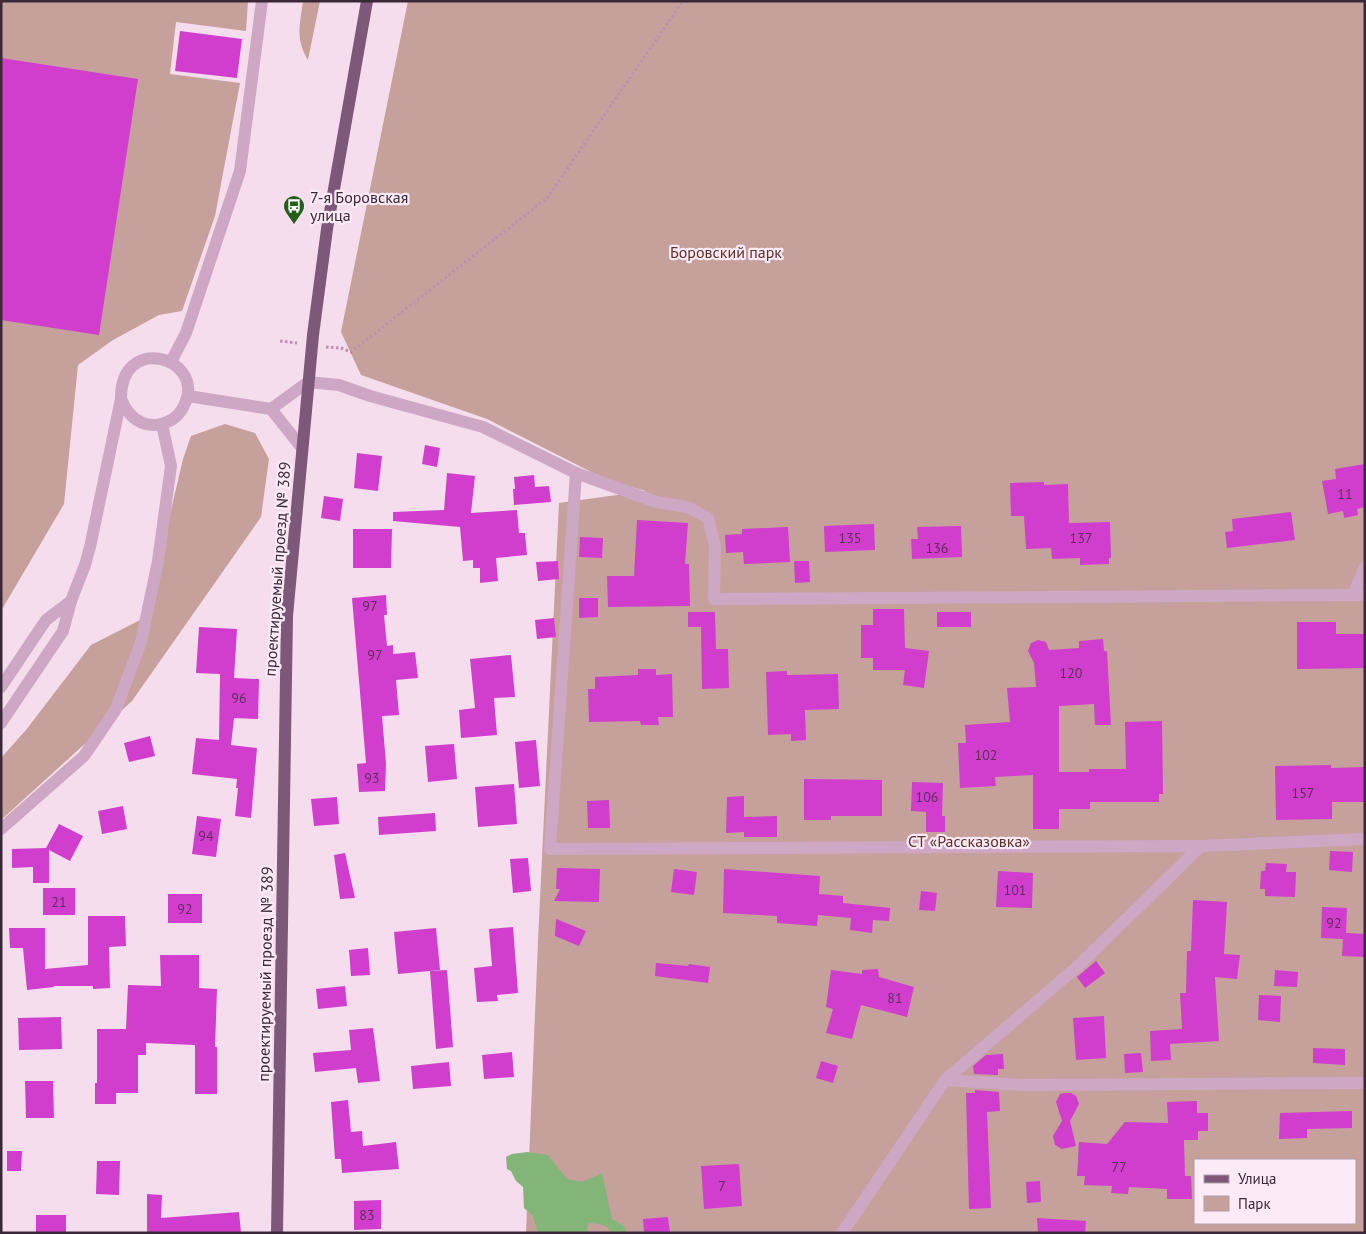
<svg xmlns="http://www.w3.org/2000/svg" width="1366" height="1234" font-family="'PT Sans',sans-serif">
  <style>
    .green { fill: #c6a09b; fill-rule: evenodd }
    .water { fill: #83b579 }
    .building { fill: #d13ecd }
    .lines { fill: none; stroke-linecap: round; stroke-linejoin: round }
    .path { stroke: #ba91b1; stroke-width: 3; stroke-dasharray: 2.5 2.5; stroke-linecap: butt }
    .minor { stroke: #cea7c5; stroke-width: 12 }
    .major { stroke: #7d5879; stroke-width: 12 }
    .labels { text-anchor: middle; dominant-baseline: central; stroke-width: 4.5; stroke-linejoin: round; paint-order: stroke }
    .number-label { font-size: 14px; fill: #602e5d }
    .poi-label { font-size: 16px; fill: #3a2838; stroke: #fceaf6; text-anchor: start }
    .park-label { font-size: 16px; fill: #5b3129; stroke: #fceaf6 }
    .street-label { font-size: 16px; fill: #3a2838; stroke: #fceaf6 }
  </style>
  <rect width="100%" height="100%" fill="#f5dded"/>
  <!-- green -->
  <g class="green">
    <path d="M1,1H248L246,31L176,22L170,74L240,83L215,216L182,311L159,315L113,340L78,365L64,504L1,611Z"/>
    <path d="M303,1H320L308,60C295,38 300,25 303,1Z"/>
    <path d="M408,1H1365V1233H526L538,941L559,503L646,491L609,481L487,419L361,375L341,332ZM1195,1160H1355V1223H1195Z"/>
    <path d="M225,424L255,433L269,459L261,517L132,701L1,820V758L26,730L91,645L146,617L183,459L191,436Z"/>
  </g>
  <!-- water -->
  <path class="water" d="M527,1152L548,1155L567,1179L582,1182L602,1173L612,1219L624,1226L627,1233H611C607,1223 598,1224 589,1223L587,1229L589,1233H538L533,1216L524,1208L523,1187L516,1181L511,1171L507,1169L506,1157L512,1154Z"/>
  <!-- building -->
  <g class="building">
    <path d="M180,31L242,39L237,78L175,71Z"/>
    <path d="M1,58L138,79L99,335L1,320Z"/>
    <path d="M425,445L440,448L437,467L422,464Z"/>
    <path d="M357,453L382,456L378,491L354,488Z"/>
    <path d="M1365,464V507L1357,509L1358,515L1344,518L1343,511L1328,514L1322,481L1336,479L1335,469Z"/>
    <path d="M447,473L475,476L471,513L517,510L519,533H525L527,555L496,558L498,581L480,583V568H473V560L463,561L460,527L393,521V512L444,510Z"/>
    <path d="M534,475L535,487L549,486L551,502L514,505L513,489H515L514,477Z"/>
    <path d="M1044,482V485L1068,484L1069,523L1110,522L1111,558H1109V564L1080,565V558L1052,559L1051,548L1026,549L1024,516H1011L1010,483Z"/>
    <path d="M324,496L343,499L340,521L321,518Z"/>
    <path d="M1291,512L1295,540L1227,548L1225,532L1233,531L1232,519Z"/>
    <path d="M637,520L688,523L685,564H689L690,606L608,607L607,576H634Z"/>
    <path d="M874,524L875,550L825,552L824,526Z"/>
    <path d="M961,526L962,557L912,559L911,539H918L917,527Z"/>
    <path d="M788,527L790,562L744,564L743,552L726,553L725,535L742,534V529Z"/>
    <path d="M353,529H392L391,568H353Z"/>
    <path d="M580,537L603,538L602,558L579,557Z"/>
    <path d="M558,561L559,579L538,581L536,562Z"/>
    <path d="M794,561H809L810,582L795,583Z"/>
    <path d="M386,595L387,615H384L387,646L393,645V654L415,652L418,678L396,680L399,715L382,716L386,764L385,791L359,792L357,764L366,763L352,598Z"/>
    <path d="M579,598H598V617L579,618Z"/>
    <path d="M873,609H904L905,648L929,651L924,688L903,685L905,670H873V658H861V625H873Z"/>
    <path d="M688,612H715L716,649H728L729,688L702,689L701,627H688Z"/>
    <rect x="937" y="612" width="34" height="15"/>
    <path d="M554,618L556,637L537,639L535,620Z"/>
    <path d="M1297,622H1336V634H1365V668L1297,669Z"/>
    <path d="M199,627L237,629L234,678L259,679L258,719L234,718L231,745L257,748L251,818L235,816L238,788H236L237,779L192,774L196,738L219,740L220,674L196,673Z"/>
    <path d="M1103,639L1104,651H1107L1111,725H1095L1094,704L1059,706V772H1089V769H1126L1125,722L1162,721L1163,794H1159V802H1090V809H1059V829H1033V775L995,777L996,786L960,788L958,743H966L965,725L1010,722L1007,688L1036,687L1034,663L1028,651L1031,643L1038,640L1046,642L1049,650L1079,648V641Z"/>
    <path d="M511,655L515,697L494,698L497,735L461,738L459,710L475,708L470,659Z"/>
    <path d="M638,669H656V675L672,674L673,717H658L659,725H641L640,721L589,722L588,689H595V677L638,675Z"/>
    <path d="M787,671V675L838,674L839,709L805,710L806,740L791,741V734L768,735L766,672Z"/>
    <path d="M150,736L155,756L129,762L124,743Z"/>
    <path d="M536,740L540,786L519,788L515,742Z"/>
    <path d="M454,744L457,779L428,782L425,746Z"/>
    <path d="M1331,765V768L1365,767V802H1332V819L1276,820L1275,766Z"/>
    <path d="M804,779L882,780V816H831V820H804Z"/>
    <path d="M912,782L943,783L942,816H945V832H926V812L911,811Z"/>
    <path d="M514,784L517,824L478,827L475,787Z"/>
    <path d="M744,796V817L777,816V837H744V832L726,833L727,797Z"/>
    <path d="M337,797L339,824L314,826L311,799Z"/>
    <path d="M609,800L610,828H588L587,801Z"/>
    <path d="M123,806L127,829L102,834L98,811Z"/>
    <path d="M435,813L436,831L379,835L378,817Z"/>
    <path d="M197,816L221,819L216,857L192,854Z"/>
    <path d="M59,824L83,836L70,861L49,850V883H33V867L12,868V849L46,848Z"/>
    <path d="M1330,851L1353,852L1352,872L1329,870Z"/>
    <path d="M345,853L355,898L340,899L334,855Z"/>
    <path d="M528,858L531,891L513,893L510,859Z"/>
    <path d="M1266,863L1287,864L1286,872H1296L1295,897L1265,896V889H1260L1261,871H1265Z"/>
    <path d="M557,868L600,869L599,902L554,901L560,889H556Z"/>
    <path d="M674,869L697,872L694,895L671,892Z"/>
    <path d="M724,869L820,876L819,894L843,896V903L890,908L889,921L873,920L872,933L850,930L851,918L818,915L817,926L777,923V916L723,913Z"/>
    <path d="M998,871L1033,873L1032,908L996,907Z"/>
    <rect x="43" y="888" width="32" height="27"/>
    <path d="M921,891L937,893L935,911L919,910Z"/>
    <rect x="168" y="894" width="34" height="29"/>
    <path d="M1193,900L1227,902L1224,954L1240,955L1237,979L1215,977L1219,1041L1170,1044L1171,1060L1151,1061L1150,1031L1182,1029L1180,993H1186L1187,951H1191Z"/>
    <path d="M1322,907L1347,908L1346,933L1365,934V957L1342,956L1343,939L1321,938Z"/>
    <path d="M88,916H125L126,946L109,947L110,988L93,989V986H54V987L27,990L23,948H10L9,928H45V969L88,965Z"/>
    <path d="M556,919L586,931L579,946L555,936Z"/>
    <path d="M513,927L518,993L497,995L498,1001L477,1002L474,968L492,966L489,929Z"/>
    <path d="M436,928L440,970L398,974L394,932Z"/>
    <path d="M368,948L370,975L351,976L349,950Z"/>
    <path d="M160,955H199V988L217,989L215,1047H217V1094H195V1045L146,1043V1055H138V1093H116V1104H95V1083H97V1029H126L128,985L161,986Z"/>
    <path d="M1096,961L1105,973L1085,988L1077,977Z"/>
    <path d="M656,963L688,966L689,964L710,967L708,983L655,976Z"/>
    <path d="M878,969L879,977L914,987L907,1017L861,1005L852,1039L826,1033L833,1009L826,1007L831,970L862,974V970Z"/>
    <path d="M447,970L453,1047L436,1049L430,971Z"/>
    <path d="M1275,970L1298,972L1297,987L1274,986Z"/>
    <path d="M345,986L347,1006L318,1009L316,989Z"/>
    <path d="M1259,995L1281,996L1280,1022L1258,1020Z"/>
    <path d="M1104,1016L1106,1058L1076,1060L1073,1018Z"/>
    <path d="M61,1017L62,1049L19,1050L18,1018Z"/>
    <path d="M373,1028L380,1081L358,1083L356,1068L315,1072L313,1053L351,1050L349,1030Z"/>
    <path d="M1313,1048L1345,1049V1065L1313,1063Z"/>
    <path d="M512,1052L514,1077L484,1079L482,1055Z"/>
    <path d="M1141,1053L1143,1072L1125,1073L1124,1054Z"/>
    <path d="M1003,1054L1004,1069H998V1075L974,1074L973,1066L986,1055Z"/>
    <path d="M821,1061L838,1066L833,1083L816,1078Z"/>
    <path d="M449,1062L451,1086L413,1089L411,1066Z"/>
    <path d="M25,1081H53L54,1118H26Z"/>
    <path d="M975,1090L999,1092L1000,1111L987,1112L991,1208L969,1209L966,1093H975Z"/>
    <path d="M1065,1093H1071L1076,1096L1079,1104L1070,1121L1076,1146L1062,1149L1055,1145L1053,1136L1062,1121L1056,1102L1060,1094Z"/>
    <path d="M348,1100L351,1132L362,1131L363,1146L396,1142L399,1169L342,1173L341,1159H335L331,1102Z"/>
    <path d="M1197,1101V1113H1208V1131H1198V1140H1184L1185,1176H1191L1192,1199H1167V1189L1129,1187L1128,1194L1111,1193L1112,1186L1084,1185L1085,1176H1077L1079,1142L1107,1144L1125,1122L1168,1123L1167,1102Z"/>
    <path d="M1352,1111V1128L1307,1129V1138L1279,1139L1280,1113Z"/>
    <path d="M7,1151H22L21,1171H7Z"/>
    <path d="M97,1161H120L119,1195L96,1194Z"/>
    <path d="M739,1164L742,1206L704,1209L701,1166Z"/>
    <path d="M1040,1181L1041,1202L1027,1203L1026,1182Z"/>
    <path d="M147,1194L162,1195L161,1218L239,1212L241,1233H147Z"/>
    <path d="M381,1200V1229L354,1230V1201Z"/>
    <rect x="36" y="1215" width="30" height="18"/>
    <path d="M668,1217L670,1233H644L643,1219Z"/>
    <path d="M1037,1218L1086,1221L1085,1233H1038Z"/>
  </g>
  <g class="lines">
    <!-- path -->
    <g class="path">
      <path d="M280,341L297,343"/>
      <path d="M326,347L341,348L351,352L547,198L683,1"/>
    </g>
    <!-- minor -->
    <g class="minor">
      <path d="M171,362L186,333L240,171L262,1"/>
      <path d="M188,396L271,409L302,448"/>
      <path d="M271,409L308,382L339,385L370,396L483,427L576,473L550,849L1201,846L1077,967L945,1080L842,1233"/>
      <path d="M576,473L656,502L687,507L708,518L715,546L714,599L1365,595"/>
      <path d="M1353,595L1365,567"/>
      <path d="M1,687L46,620L71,601"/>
      <path d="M1,723L63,631L71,601L85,565L90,547L121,399C120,334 202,356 186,401C183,409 179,415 173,419C149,433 130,421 121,399"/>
      <path d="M1,829L84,756L116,709L141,642L158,561L171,466L162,424"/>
      <path d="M1201,846L1365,839"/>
      <path d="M945,1080L1023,1085L1365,1083"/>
    </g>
    <!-- major -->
    <path class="major" d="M277,1233L287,616L313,335L327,229L367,1"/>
  </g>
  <!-- icons -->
  <defs>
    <g id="bus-pin" transform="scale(1.125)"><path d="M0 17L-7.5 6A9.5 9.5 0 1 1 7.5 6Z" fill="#236019" stroke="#fceaf6"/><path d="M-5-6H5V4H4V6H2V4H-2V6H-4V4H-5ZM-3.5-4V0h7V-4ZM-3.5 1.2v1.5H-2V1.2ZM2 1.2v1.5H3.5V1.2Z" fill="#fff"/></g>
  </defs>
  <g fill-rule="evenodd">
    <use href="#bus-pin" x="294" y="206"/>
  </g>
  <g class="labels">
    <!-- number labels -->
    <g class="number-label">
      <text x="1345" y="494">11</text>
      <text x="850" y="538">135</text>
      <text x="1081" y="538">137</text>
      <text x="937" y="548">136</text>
      <text x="370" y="606">97</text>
      <text x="375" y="655">97</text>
      <text x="1071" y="673">120</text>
      <text x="239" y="698">96</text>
      <text x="986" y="755">102</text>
      <text x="372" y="778">93</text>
      <text x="1303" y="793">157</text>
      <text x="927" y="797">106</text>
      <text x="206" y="836">94</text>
      <text x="1015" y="890">101</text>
      <text x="59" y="902">21</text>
      <text x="185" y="909">92</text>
      <text x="1334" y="923">92</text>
      <text x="895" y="998">81</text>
      <text x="1119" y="1167">77</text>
      <text x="722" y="1186">7</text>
      <text x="367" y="1215">83</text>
    </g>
    <!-- poi labels -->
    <g class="poi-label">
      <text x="310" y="197">7-я Боровская<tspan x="310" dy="18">улица</tspan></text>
    </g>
    <!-- park labels -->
    <g class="park-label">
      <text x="726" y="252">Боровский парк</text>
      <text x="969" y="841">СТ «Рассказовка»</text>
    </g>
    <!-- street labels -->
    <g class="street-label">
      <text transform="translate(277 569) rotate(-86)">проектируемый проезд № 389</text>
      <text transform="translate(265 974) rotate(-89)">проектируемый проезд № 389</text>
    </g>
  </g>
  <!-- border -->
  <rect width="1366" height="1234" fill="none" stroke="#3a2838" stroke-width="5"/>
  <!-- legend -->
  <rect x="1194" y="1159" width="162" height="65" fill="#fceaf6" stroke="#ae9caa"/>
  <rect x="1204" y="1175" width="25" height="8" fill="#7d5879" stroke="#ae9caa"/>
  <text x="1238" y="1184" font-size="15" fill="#3a2838">Улица</text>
  <rect x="1204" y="1196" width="25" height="15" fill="#c6a09b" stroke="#ae9caa"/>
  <text x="1238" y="1209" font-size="15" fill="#3a2838">Парк</text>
</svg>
